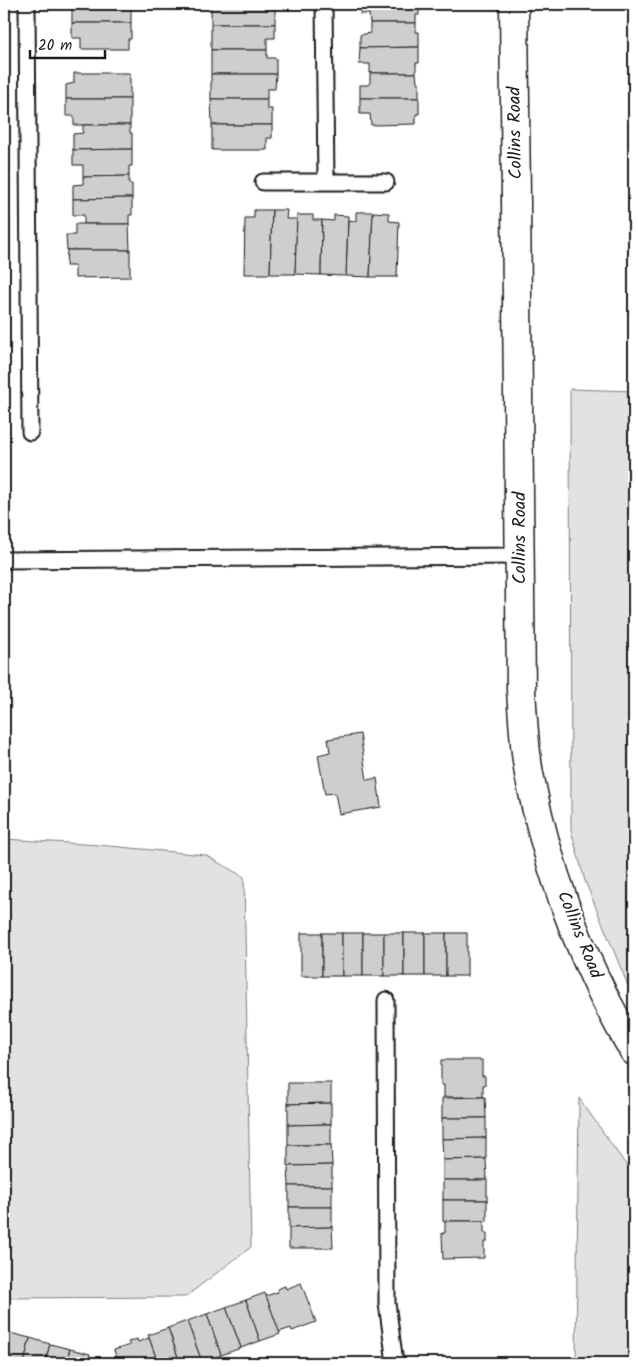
<svg xmlns="http://www.w3.org/2000/svg" width="638" height="1367" font-family="Kalam,sans-serif">
  <style>
    .green { fill: #e2e2e2; stroke: #7f7f7f }
    .building { fill: #cecece; stroke: #1c1c1c }
    .lines { fill: none; stroke-linecap: round; stroke-linejoin: round }
    .lane-casing { stroke: #1c1c1c; stroke-width: 19 }
    .secondary-casing { stroke: #1c1c1c; stroke-width: 31 }
    .lane { stroke: #fff; stroke-width: 15 }
    .secondary { stroke: #fff; stroke-width: 28 }
    .labels { text-anchor: middle; dominant-baseline: central; stroke-width: 4.5; stroke-linejoin: round; paint-order: stroke }
    .street-label { font-size: 18px; fill: #1c1c1c; stroke: #fff }
  </style>
  <rect width="100%" height="100%" fill="#fff"/>
  <filter id="ink" filterUnits="userSpaceOnUse"><feTurbulence type="fractalNoise" baseFrequency=".02" numOctaves="2"/><feDisplacementMap in="SourceGraphic" scale="10" xChannelSelector="R" yChannelSelector="G"/><feConvolveMatrix kernelMatrix="1 2 1 2 8 2 1 2 1" color-interpolation-filters="sRGB"/></filter>
  <g filter="url(#ink)">
    <!-- green -->
    <g class="green">
      <path d="M570,389L634,391V1000L585,881L571,830Z"/>
      <path d="M4,839L99,845L205,855L244,877L251,1247L185,1297L4,1298Z"/>
      <path d="M579,1098L624,1162L634,1172V1363H599L576,1359Z"/>
    </g>
    <!-- building -->
    <g class="building">
      <path d="M82,4H128V6H131V23H72V8H82Z"/>
      <path d="M211,4H266V7H275V24H211Z"/>
      <path d="M360,4H419V15H416V23H370L369,14H360Z"/>
      <path d="M72,23H131V39H128V49H81V38H72Z"/>
      <path d="M370,23H416V32H419V47L360,48V35L370,33Z"/>
      <path d="M211,24H275V38H267V50H211Z"/>
      <path d="M419,47V63H416V73H370V64H359L360,48Z"/>
      <path d="M211,50H267V58H276V74H211Z"/>
      <path d="M74,73H130V99H66V85L74,83Z"/>
      <path d="M370,73H416L417,82H419V98H360V85H368L370,83Z"/>
      <path d="M211,74H276L275,89H267V99H211Z"/>
      <path d="M360,98H419V114H416V124L371,125L370,114H360Z"/>
      <path d="M66,99H130V125H74V116H66Z"/>
      <path d="M211,99H267V109H272V125H212Z"/>
      <path d="M83,125H130V133H132V149L73,150V134L83,133Z"/>
      <path d="M212,125H272V138H267V150H212Z"/>
      <path d="M132,149V166H129V176L83,177V165H73V150Z"/>
      <path d="M129,176V184H132V198L73,199V185L83,184V177Z"/>
      <path d="M132,198V215H129V224H84V215H73V199Z"/>
      <path d="M254,210H272L270,274H244L245,218H254Z"/>
      <path d="M272,210H287L286,219H297L295,274H270Z"/>
      <path d="M356,212H373L370,277L346,276L348,220L356,221Z"/>
      <path d="M373,212L389,213V221L399,222L397,277H370Z"/>
      <path d="M297,215H313V220H322L321,275L295,274Z"/>
      <path d="M334,215L348,216L346,276L321,275L322,220L334,221Z"/>
      <path d="M75,224H129L130,250H67L66,235H75Z"/>
      <path d="M67,250H130V277L75,278V266H66Z"/>
      <path d="M360,734L367,780L377,778L381,807L339,814L335,793L325,794L318,755L330,752L328,739Z"/>
      <rect x="301" y="933" width="21" height="43"/>
      <rect x="322" y="933" width="20" height="43"/>
      <rect x="342" y="933" width="21" height="43"/>
      <rect x="363" y="933" width="21" height="43"/>
      <rect x="384" y="933" width="20" height="43"/>
      <rect x="404" y="933" width="21" height="43"/>
      <rect x="425" y="933" width="21" height="43"/>
      <rect x="446" y="933" width="21" height="43"/>
      <path d="M441,1060H482V1076H485V1085H483V1097H444V1085H441Z"/>
      <path d="M288,1083H331V1103L288,1104Z"/>
      <path d="M485,1097L486,1118H442V1098Z"/>
      <path d="M331,1103V1124L288,1125V1104Z"/>
      <path d="M442,1118H486V1138L442,1139Z"/>
      <path d="M331,1124V1145H288V1125Z"/>
      <path d="M486,1138V1159L443,1160L442,1139Z"/>
      <path d="M288,1145H331L332,1165L288,1166Z"/>
      <path d="M486,1159L487,1180H443V1160Z"/>
      <path d="M332,1165V1186H289L288,1166Z"/>
      <rect x="443" y="1180" width="44" height="20"/>
      <rect x="289" y="1186" width="43" height="21"/>
      <rect x="443" y="1200" width="44" height="21"/>
      <path d="M289,1207H332V1227L289,1228Z"/>
      <path d="M445,1221H484V1233H487V1242H484V1258L443,1259L442,1233H445Z"/>
      <path d="M332,1227L333,1248H289V1228Z"/>
      <path d="M301,1283L316,1322L292,1331L291,1328L279,1332L266,1296L278,1292L277,1289L285,1286L286,1289Z"/>
      <path d="M265,1293L280,1334L260,1341L246,1300Z"/>
      <path d="M246,1300L260,1341L241,1348L226,1307Z"/>
      <path d="M226,1307L241,1348L221,1355L207,1314Z"/>
      <path d="M207,1314L221,1355L202,1362L187,1321Z"/>
      <path d="M187,1321L202,1362L197,1363H180L168,1328Z"/>
      <path d="M168,1328L180,1363H158L148,1335Z"/>
      <path d="M4,1332L10,1333L4,1357Z"/>
      <path d="M10,1333L30,1338L24,1363H4V1357Z"/>
      <path d="M30,1338L50,1344L45,1363H24Z"/>
      <path d="M149,1338L158,1363H118L114,1350L130,1345L128,1342L137,1339L138,1342Z"/>
      <path d="M50,1344L70,1349L66,1363H45Z"/>
      <path d="M70,1349L90,1354L88,1363H66Z"/>
    </g>
    <g class="lines">
      <!-- lane casing -->
      <g class="lane-casing">
        <g id="lane">
          <path d="M27,4L30,432"/>
          <path d="M324,4L326,181"/>
          <path d="M263,182H386"/>
          <path d="M4,560L520,556"/>
          <path d="M386,1000L387,1303L395,1363"/>
        </g>
      </g>
      <!-- secondary casing -->
      <g class="secondary-casing">
        <path id="secondary" d="M514,4L521,690C523,718 524,746 529,774C548,871 583,966 634,1051"/>
      </g>
      <!-- lane -->
      <use href="#lane" class="lane"/>
      <!-- secondary -->
      <use href="#secondary" class="secondary"/>
    </g>
  </g>
  <g class="labels">
    <!-- street labels -->
    <g class="street-label">
      <text transform="translate(516 133) rotate(-91)">Collins Road</text>
      <text transform="translate(520 538) rotate(-90)">Collins Road</text>
      <text transform="translate(579 935) rotate(68)">Collins Road</text>
    </g>
  </g>
  <!-- margin -->
  <rect width="638" height="1367" fill="none" stroke="#fff" stroke-width="20"/>
  <rect x="10" y="10" width="618" height="1347" fill="none" stroke="#1c1c1c" stroke-width="2" filter="url(#ink)"/>
  <!-- scale -->
  <path d="M30 50v8h75v-8" fill="none" stroke="#1c1c1c" stroke-width="2.5"/>
  <text x="38" y="50" font-size="15" fill="#1c1c1c" stroke="#ffffff" stroke-width="4" paint-order="stroke">20 m</text>
</svg>
